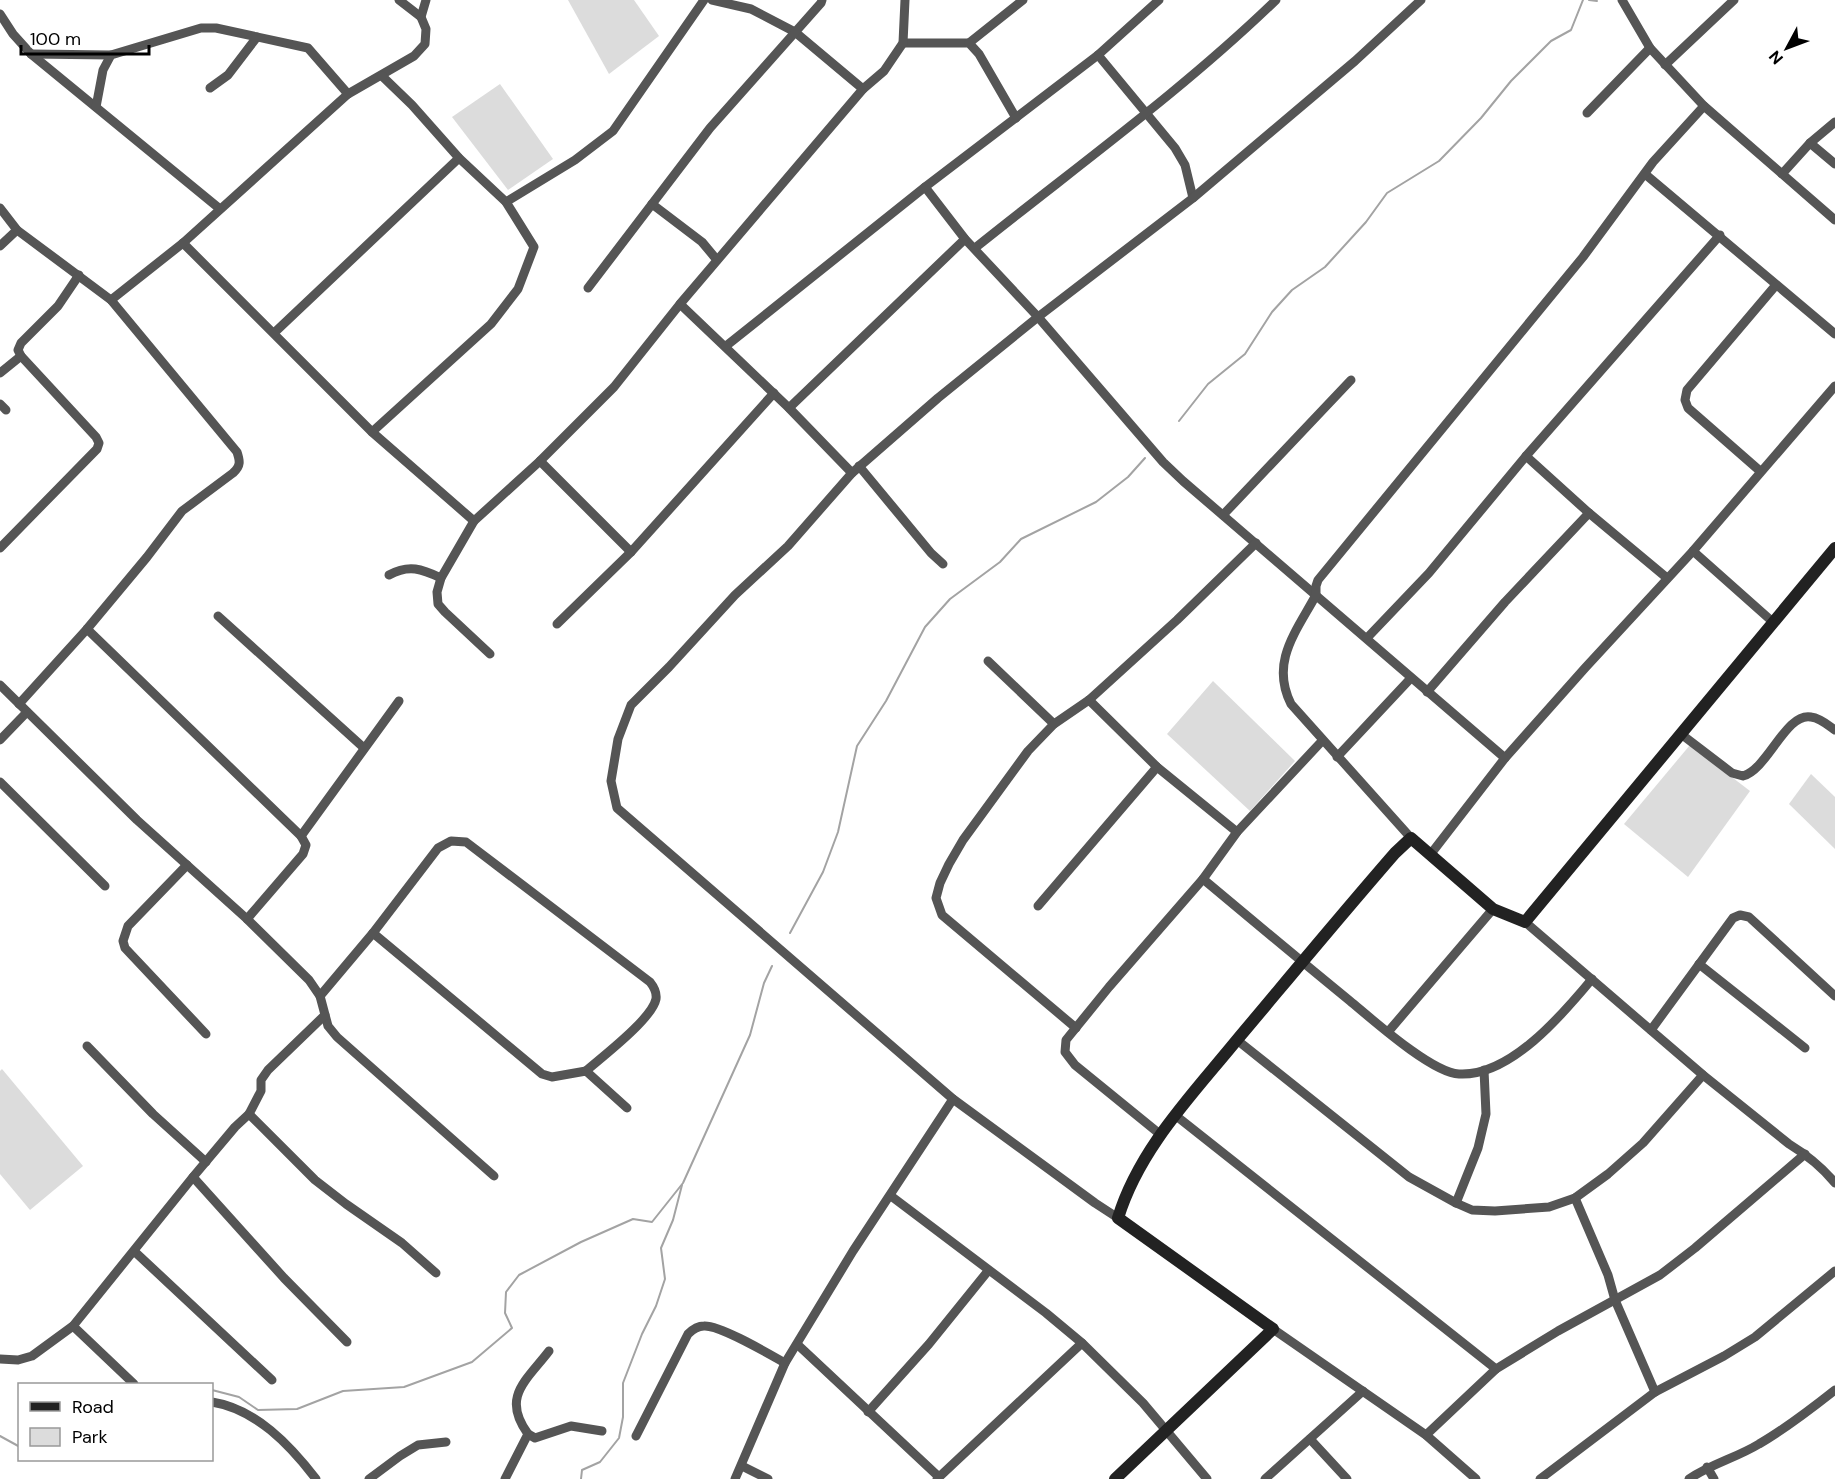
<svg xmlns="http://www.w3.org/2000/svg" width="1835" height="1479" font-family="'DM Sans',sans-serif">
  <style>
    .green { fill: #dcdcdc }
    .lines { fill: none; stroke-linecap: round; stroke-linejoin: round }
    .stream { stroke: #a3a3a3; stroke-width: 2 }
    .street { stroke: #555; stroke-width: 9 }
    .secondary { stroke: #222; stroke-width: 12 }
  </style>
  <rect width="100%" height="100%" fill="#fff"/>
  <!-- green -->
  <g class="green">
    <path d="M568,0H634L659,36L609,74Z"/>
    <path d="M500,84L553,159L508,190L452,117Z"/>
    <path d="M1213,681L1295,761L1250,811L1167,734Z"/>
    <path d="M1690,745L1750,791L1688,877L1624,824Z"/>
    <path d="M1811,774L1835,797V849L1789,804Z"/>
    <path d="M2,1069L83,1166L30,1210L0,1174V1071Z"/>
  </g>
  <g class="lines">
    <!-- stream -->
    <g class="stream">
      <path d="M1589,0L1597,1"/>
      <path d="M1179,421L1208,384L1245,354L1272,312L1292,290L1325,267L1366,222L1387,193L1439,161L1481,118L1511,81L1551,41L1571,30L1583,0"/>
      <path d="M790,933L823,872L838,832L857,746L886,701L925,627L950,599L1000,562L1021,539L1096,502L1128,477L1145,458"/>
      <path d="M212,1390L239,1397L258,1410L297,1409L343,1391L404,1387L472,1362L512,1328L505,1313L506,1292L519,1275L581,1242L633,1219L652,1222L683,1183L750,1035L764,983L772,966"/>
      <path d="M0,1436L20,1447"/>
      <path d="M581,1479L582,1470L600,1462L619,1438L623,1417V1383L642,1334L656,1306L665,1279L661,1248L673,1220L682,1185"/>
    </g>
    <!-- street -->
    <g class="street">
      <path d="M712,0L751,9L795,32L863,89"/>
      <path d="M1622,0L1650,48L1704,106L1835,220"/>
      <path d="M0,14L13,34L31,54L220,209"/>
      <path d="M421,17L426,0"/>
      <path d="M903,43H969L979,54L1016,118"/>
      <path d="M969,43L1023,0"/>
      <path d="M31,54L111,55"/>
      <path d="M1098,55L1175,148L1185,165L1193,198"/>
      <path d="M1665,65L1734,0"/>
      <path d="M210,88L228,75L257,37"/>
      <path d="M96,107L103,70L111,55L201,28H216L308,48L348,94"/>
      <path d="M1587,113L1650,48"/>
      <path d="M1810,143L1835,164"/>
      <path d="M1645,174L1835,334"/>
      <path d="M1782,174L1810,143L1835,122"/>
      <path d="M925,187L965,239L1038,317L1163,462L1183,481L1505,758"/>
      <path d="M506,202L575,160L613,131L704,0"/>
      <path d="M652,204L702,242L717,260"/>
      <path d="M0,208L17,230L111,300L237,452C240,461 241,466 233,473L182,511L147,557L87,629L19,704"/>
      <path d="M183,243L372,432L474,521"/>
      <path d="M0,246L17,230"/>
      <path d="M975,248C1076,167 1183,90 1276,0"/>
      <path d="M588,288L710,128L821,3L822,0"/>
      <path d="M111,300L183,243L348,94L414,56L425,44L426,29L421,17L399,0"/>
      <path d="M680,304L789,408L852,473"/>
      <path d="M274,333L459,158"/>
      <path d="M726,346L925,187L1098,55L1159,0"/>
      <path d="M0,373L21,356"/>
      <path d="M0,404L6,410"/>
      <path d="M789,408L965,239"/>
      <path d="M372,432L491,324L518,289L534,247L506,202L459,158L412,105L382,76"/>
      <path d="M1526,456L1589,513L1667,578"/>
      <path d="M540,461L631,552"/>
      <path d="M859,466L931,553L943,564"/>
      <path d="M1760,471L1688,408L1685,400L1687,390L1776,285"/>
      <path d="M1223,515L1351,380"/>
      <path d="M0,548L97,449L99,443L96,437L21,356L18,350L21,343L58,306L79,275"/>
      <path d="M1693,551L1774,623"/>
      <path d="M389,575C409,564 422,569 441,578"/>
      <path d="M218,616L364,748"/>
      <path d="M557,624L631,552L774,393"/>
      <path d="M87,629L301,836L306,845L303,854L247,919"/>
      <path d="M1367,638L1429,573L1526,456L1720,235"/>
      <path d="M490,654L445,612L438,604L437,592L441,578L474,521L540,461L614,387L680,304L863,89L884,71L903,43L905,0"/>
      <path d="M988,661L1054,724"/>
      <path d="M0,685L137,820L247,919L309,980L320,996L328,1026L337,1037L494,1176"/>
      <path d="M1427,692L1505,602L1589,513"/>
      <path d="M1089,700L1157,767L1237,832"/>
      <path d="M1681,734L1732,773L1743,776C1768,769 1786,712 1811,717C1820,718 1828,725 1835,730"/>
      <path d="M0,740L27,712"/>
      <path d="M1337,757L1411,678"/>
      <path d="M0,782L105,886"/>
      <path d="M301,836L399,701"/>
      <path d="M1411,838L1291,704C1270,662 1296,632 1316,595V586L1318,580L1583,257L1653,162L1704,106"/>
      <path d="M1430,855L1505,758L1585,668L1693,551L1835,386"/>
      <path d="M187,865L128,926L123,941L125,948L206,1034"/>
      <path d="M1203,879C1252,920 1301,961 1350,1001C1373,1020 1432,1073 1459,1074C1510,1077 1563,1014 1592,979"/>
      <path d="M1038,906L1157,767"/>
      <path d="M1525,922L1703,1075L1789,1144C1807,1155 1822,1167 1835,1183"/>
      <path d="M373,933L542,1074L552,1077L586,1071L627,1108"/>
      <path d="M1699,964L1805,1048"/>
      <path d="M320,996L373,933L438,848L451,841L466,842L650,982C654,987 657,992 656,999C652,1019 602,1057 586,1071"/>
      <path d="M1076,1028L942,915L936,898L940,883L949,864L963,840L1028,751L1054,724L1089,700L1177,620L1256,543"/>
      <path d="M1651,1030L1733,918L1740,915L1749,917L1835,996"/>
      <path d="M1388,1032L1493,909"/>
      <path d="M1237,1040L1409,1177L1456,1203L1472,1210L1495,1211L1549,1207L1575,1198L1608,1174L1643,1143L1703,1075"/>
      <path d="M87,1046L153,1114L206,1162"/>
      <path d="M249,1114L315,1180L346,1204L402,1243L436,1273"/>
      <path d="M1175,1115L1496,1369"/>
      <path d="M1161,1135L1075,1065L1065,1052L1066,1040L1109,987L1203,879L1237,832L1322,741"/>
      <path d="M193,1177L284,1278L347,1342"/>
      <path d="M891,1196L1046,1313L1082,1343L1143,1403L1207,1479"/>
      <path d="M1575,1198L1608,1275L1615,1300L1655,1392"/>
      <path d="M1456,1203L1478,1148L1486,1114L1484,1070"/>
      <path d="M1118,1218L1095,1203L953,1099L617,808L611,781L618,739L631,705L669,667L735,595L788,546L852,473L938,398L1038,317L1193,198L1355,61L1421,0"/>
      <path d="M134,1251L272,1380"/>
      <path d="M73,1326L134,1384"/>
      <path d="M1273,1329L1426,1435L1476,1479"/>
      <path d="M798,1345L939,1477"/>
      <path d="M0,1359L18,1360L32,1356L73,1326L193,1177L235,1127L249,1114L261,1091V1080L268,1070L325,1015"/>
      <path d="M212,1402C256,1409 290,1445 316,1479"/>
      <path d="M868,1412L929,1344L988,1271"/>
      <path d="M528,1434L535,1438L571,1426L602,1431"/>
      <path d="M1426,1435L1496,1369L1558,1331L1660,1275L1695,1248L1805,1154"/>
      <path d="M636,1436L688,1334C692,1330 698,1326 704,1326C720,1325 769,1354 785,1363"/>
      <path d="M1310,1439L1347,1479"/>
      <path d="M742,1466L768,1479"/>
      <path d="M1707,1467L1714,1479"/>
      <path d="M369,1479L400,1456L418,1445L446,1442"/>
      <path d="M505,1479L528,1434C501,1397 526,1381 549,1351"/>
      <path d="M735,1479L785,1363L853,1251L953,1099"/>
      <path d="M937,1479L1082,1343"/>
      <path d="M1265,1479L1363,1391"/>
      <path d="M1540,1479L1655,1392L1724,1356L1755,1337L1835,1271"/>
      <path d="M1689,1479C1711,1464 1736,1458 1759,1444C1785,1429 1811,1409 1835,1390"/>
    </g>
    <!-- secondary -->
    <path class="secondary" d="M1115,1479L1273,1329L1118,1218C1139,1149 1192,1095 1236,1041C1289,978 1341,915 1395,853L1411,838L1493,909L1525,922L1835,548"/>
  </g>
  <!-- legend -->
  <rect x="18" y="1383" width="195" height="78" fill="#ffffff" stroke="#999999" stroke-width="1.5"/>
  <rect x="30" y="1402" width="30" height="9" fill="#222222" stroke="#999999" stroke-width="1.5"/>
  <text x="72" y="1413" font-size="18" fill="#000000">Road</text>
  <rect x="30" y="1428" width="30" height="18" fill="#dcdcdc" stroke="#999999" stroke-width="1.5"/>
  <text x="72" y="1443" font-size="18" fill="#000000">Park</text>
  <!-- north arrow -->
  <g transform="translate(1787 48) rotate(229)" stroke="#ffffff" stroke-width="4.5" paint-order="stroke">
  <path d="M0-4.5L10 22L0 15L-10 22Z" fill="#000000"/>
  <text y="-9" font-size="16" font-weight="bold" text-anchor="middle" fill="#000000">N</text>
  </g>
  <!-- scale -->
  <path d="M21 45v9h128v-9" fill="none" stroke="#000000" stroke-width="3"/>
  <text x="30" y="45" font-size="18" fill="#000000" stroke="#ffffff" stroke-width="4.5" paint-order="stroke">100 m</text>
</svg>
